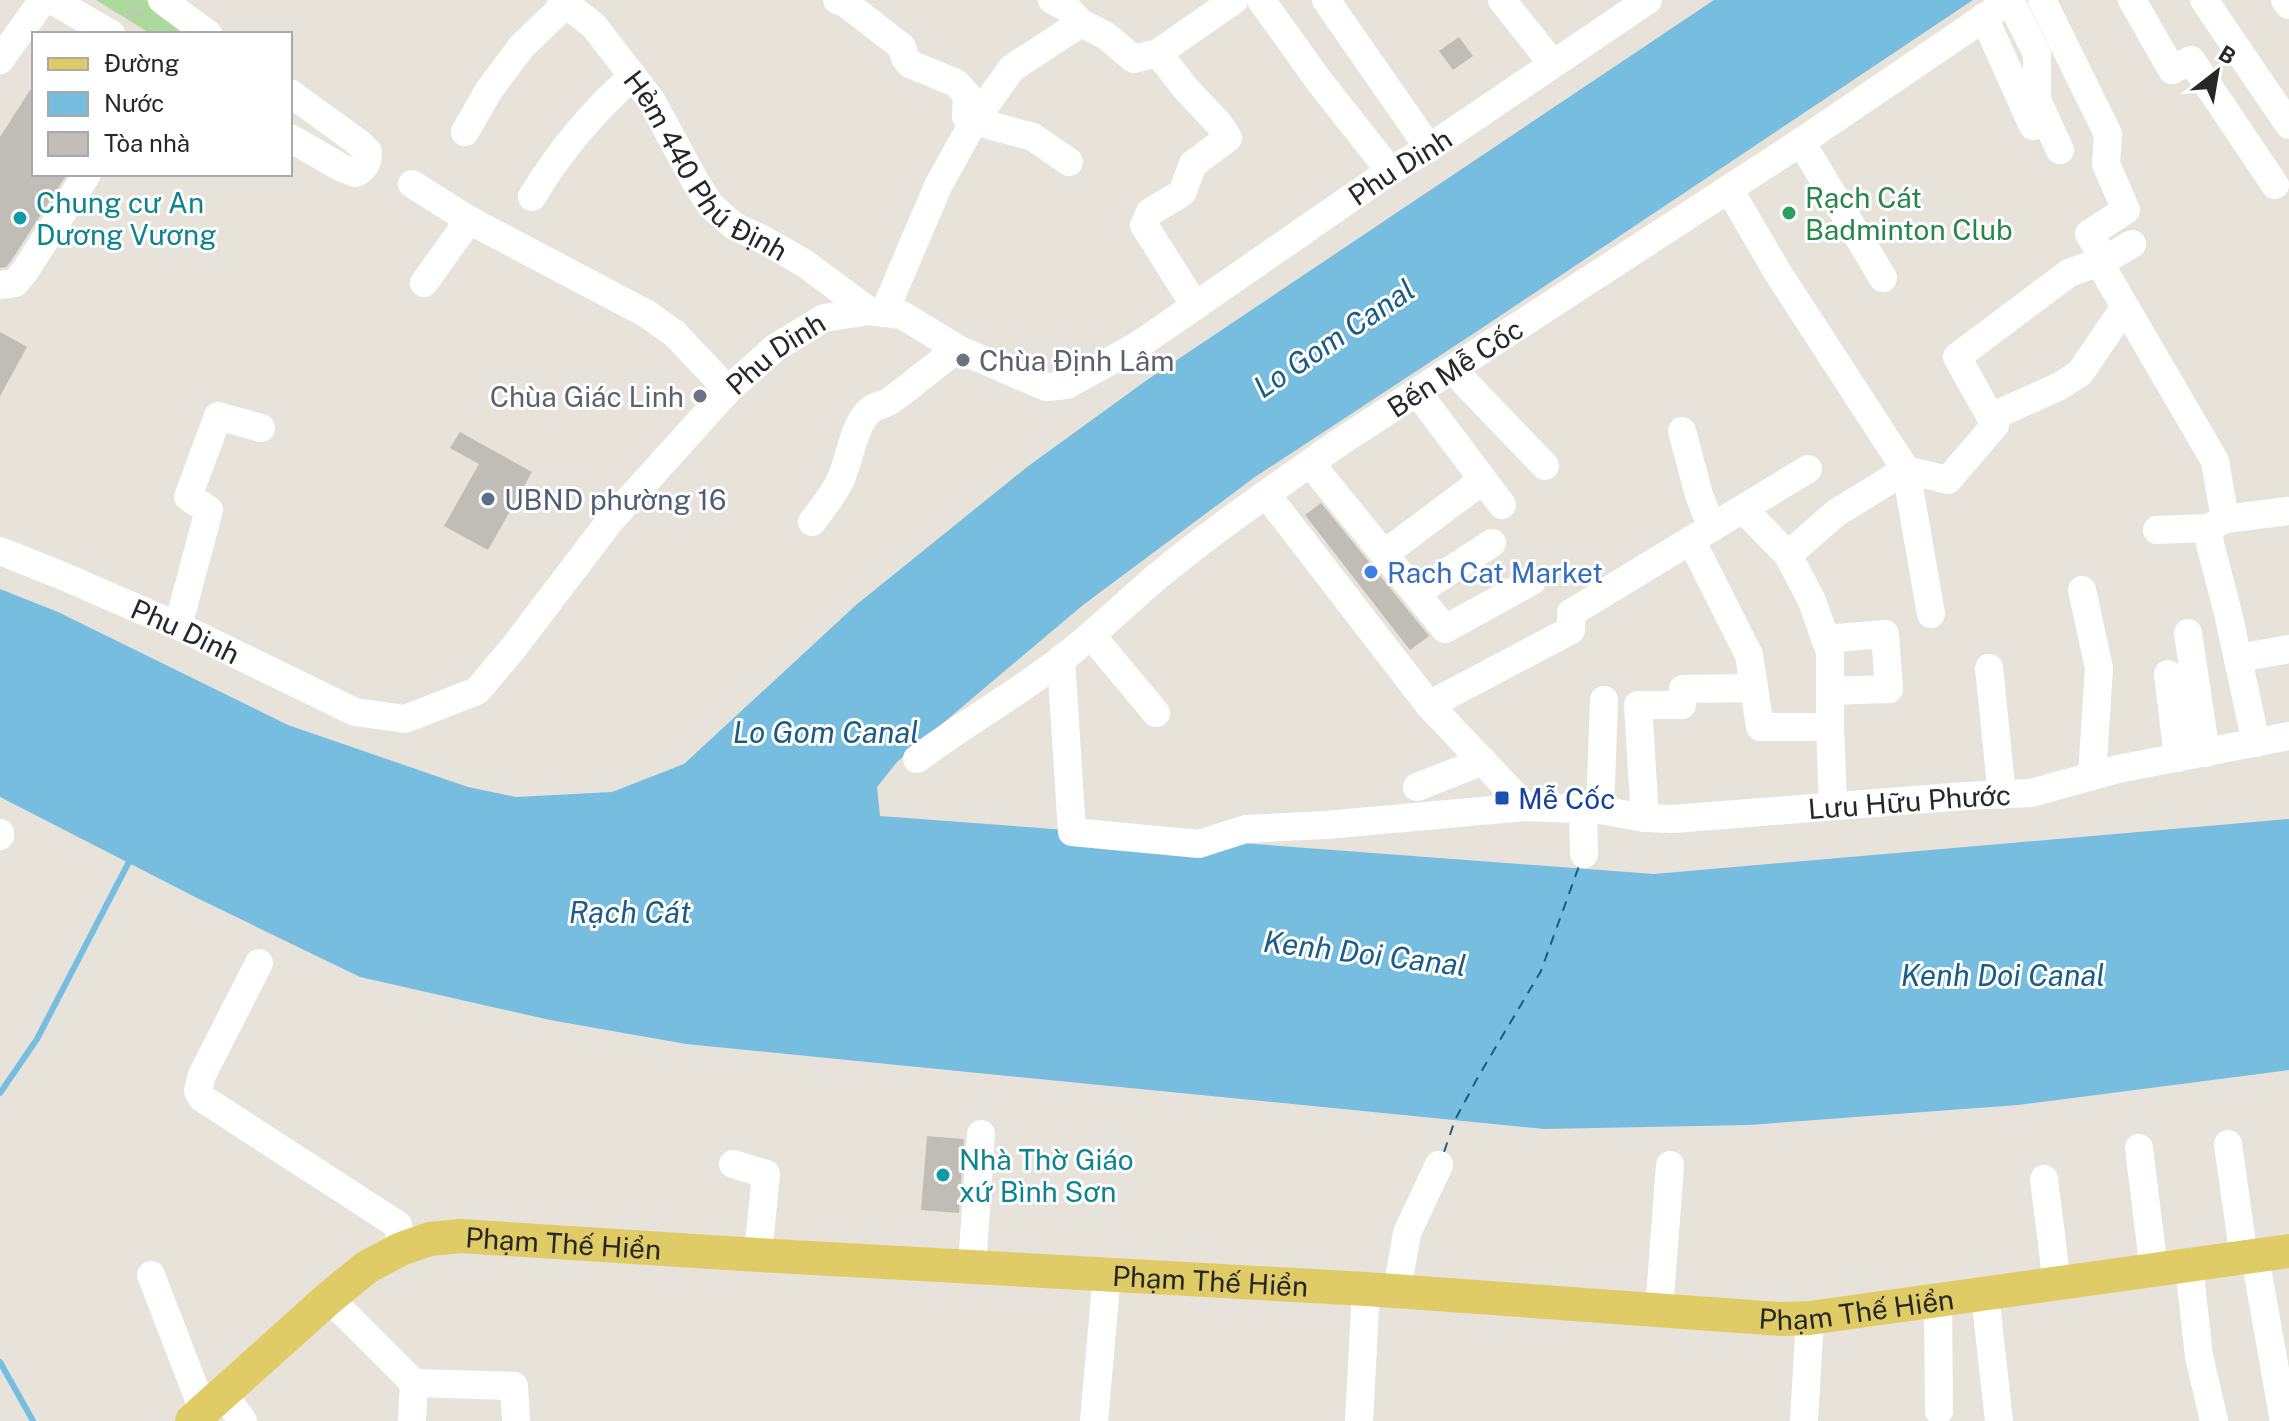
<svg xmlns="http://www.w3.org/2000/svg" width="2289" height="1421" font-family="'Public Sans',sans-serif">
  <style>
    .green { fill: #add99c }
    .water { fill: #77bde0 }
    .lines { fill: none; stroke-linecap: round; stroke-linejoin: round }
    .stream { stroke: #77bde0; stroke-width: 6 }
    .ferry { stroke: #1b5b87; stroke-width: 2; stroke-dasharray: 10 8; stroke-linecap: butt }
    .building { fill: #c0bdb7 }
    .path { stroke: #c3c3c3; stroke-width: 4; stroke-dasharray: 6 4; stroke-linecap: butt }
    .minor { stroke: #fff; stroke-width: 28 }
    .major { stroke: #e0cc67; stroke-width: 34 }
    .leisure-dot { fill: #2e9e5b; stroke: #fff; stroke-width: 3 }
    .culture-dot { fill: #0f9aa8; stroke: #fff; stroke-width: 3 }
    .worship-dot { fill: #6b7280; stroke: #fff; stroke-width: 3 }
    .service-dot { fill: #5c6f8a; stroke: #fff; stroke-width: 3 }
    .shop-dot { fill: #3f7fe0; stroke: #fff; stroke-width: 3 }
    .transit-dot { fill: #1a4fb4; stroke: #fff; stroke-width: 3 }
    .labels { text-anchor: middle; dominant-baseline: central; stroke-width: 6; stroke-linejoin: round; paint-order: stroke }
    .street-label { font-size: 28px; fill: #272727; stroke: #fff }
    .leisure-label { font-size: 28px; fill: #27864d; stroke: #fff; text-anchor: start }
    .culture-label { font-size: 28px; fill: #0d838f; stroke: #fff; text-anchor: start }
    .worship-label { font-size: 28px; fill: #5b616d; stroke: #fff; text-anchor: start }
    .service-label { font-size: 28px; fill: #4e5e75; stroke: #fff; text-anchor: start }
    .shop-label { font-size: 28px; fill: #366cbe; stroke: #fff; text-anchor: start }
    .transit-label { font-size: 28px; fill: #164399; stroke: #fff; text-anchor: start }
    .water-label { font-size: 30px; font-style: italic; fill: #1b5b87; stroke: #fff }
  </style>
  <rect width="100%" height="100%" fill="#e8e3da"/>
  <!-- green -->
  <path class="green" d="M96,0H146L195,34H151Z"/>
  <!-- water -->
  <path class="water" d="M1714,0H1973L1482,328L1255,477L1083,605L897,762L877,787L880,816L1654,874L2289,819V1070L2018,1105L1749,1125L1544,1129L686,1044L550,1020L360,977L199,899L0,797V589L58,612L288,725L468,787L516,797L612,792L684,764L856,605L1027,467L1147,380Z"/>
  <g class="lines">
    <!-- stream -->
    <g class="stream">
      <path d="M0,1093L37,1039L132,856"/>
      <path d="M0,1362L33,1421"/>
    </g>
    <!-- ferry -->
    <path class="ferry" d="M1444,1152L1455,1120L1478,1077L1541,971L1579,866"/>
  </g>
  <!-- building -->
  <g class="building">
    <path d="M1459,37L1473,56L1453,70L1439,51Z"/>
    <path d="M34,84V174H67L11,261L6,267L0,268V137Z"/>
    <path d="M0,332L27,347L0,396Z"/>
    <path d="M460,432L532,472L488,550L444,526L479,464L450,448Z"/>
    <path d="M1321,503L1429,636L1410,650L1305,515Z"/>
    <path d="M927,1136L964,1139L959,1213L921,1210Z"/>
  </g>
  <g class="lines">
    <!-- path -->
    <path class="path" d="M127,19L133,9L143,16"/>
    <!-- minor -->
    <g class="minor">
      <path d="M52,0L111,34"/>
      <path d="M162,0L208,34"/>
      <path id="s1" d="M561,0L594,26L651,100L695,181L711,206L734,226L762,239L804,263L869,311"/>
      <path d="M837,0L844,2L902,47L905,58L910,64L956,83L967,95L966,116L974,121L1033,137L1069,162"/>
      <path d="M1052,0L1067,8L1081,23"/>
      <path d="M1261,0L1319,81L1390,171"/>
      <path d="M1326,0L1429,148"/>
      <path d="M1502,0L1552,63"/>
      <path d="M2010,0L2037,54V100L2060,150"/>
      <path d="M2042,0L2108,134L2106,164L2126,210L2089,234L2105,260"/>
      <path d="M2132,0L2172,70L2191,60L2275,185"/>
      <path d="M2204,0L2289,125"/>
      <path d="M2285,0L2289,5"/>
      <path d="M1984,17L2033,126"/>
      <path d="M1158,53L1186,89L1219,124L1228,138L1193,164L1182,193L1150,212L1144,225L1195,306"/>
      <path d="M0,60L43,0"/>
      <path d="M290,93L359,143L368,152C368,163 365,169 355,173L342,168L290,138"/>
      <path d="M465,132L489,90L522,46L566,4"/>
      <path d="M1801,142L1883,278"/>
      <path d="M412,184L469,220"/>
      <path d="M1729,189L1778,273L1906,470L1931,614"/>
      <path d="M532,197C560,150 592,112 633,76"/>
      <path d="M2099,262L2215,461L2225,519L2208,528L2210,544L2228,613L2256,743"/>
      <path d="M424,283L469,220L647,314L675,334L728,390"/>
      <path d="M0,285L15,283L25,271L87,174"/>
      <path d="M884,313L938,186L974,121L1012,68L1081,23L1105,35L1134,59L1158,53L1234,0"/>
      <path d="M1452,369L1545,466"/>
      <path d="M1417,392L1502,505"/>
      <path d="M1991,417L2060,386L2080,373L2125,307"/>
      <path d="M1682,431L1699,495L1712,528"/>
      <path d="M1310,463L1445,629L1532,581"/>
      <path d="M1266,494L1429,705L1526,807"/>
      <path d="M1743,509L1788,555L1812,601L1830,652V727L1833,806"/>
      <path d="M2225,519L2289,511"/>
      <path d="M812,522C822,509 833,495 840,481C849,461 852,435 864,417C875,402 882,408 894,398C916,382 936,364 958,349"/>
      <path d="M2157,530L2208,528"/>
      <path d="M1691,540L1749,655L1760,727H1830"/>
      <path id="s2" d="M0,551L58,574L178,626L355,712L405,719L477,691L514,647L610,521L728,390L775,348L824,318L869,311L902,315L958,349L1046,387L1067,385L1137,346L1390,171L1429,148L1648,0"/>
      <path d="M1384,554L1483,480"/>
      <path d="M1788,555L1836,513L1906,470L1948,480L1995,425L1957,357L2069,273L2105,260L2132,244"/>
      <path d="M2082,590L2099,668L2092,776"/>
      <path d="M1416,593L1492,543"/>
      <path d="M178,626L209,510L188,497L218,416L261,428"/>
      <path d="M2188,633L2206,753"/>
      <path d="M1091,635L1156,713"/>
      <path d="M1825,639L1885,634L1889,689L1830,691"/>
      <path d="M2238,658L2289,649"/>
      <path id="s3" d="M1061,659L1072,832L1199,844L1246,829L1326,825L1526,807L1600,810L1645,818L1673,819L1965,796L2031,793L2118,769L2289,736"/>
      <path d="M1989,668L2002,795"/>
      <path d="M2168,674L2178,758"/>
      <path d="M1429,705L1571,630V613L1808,469"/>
      <path id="s4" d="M917,759C966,722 1019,693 1067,655C1099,630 1128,601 1159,575C1216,528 1279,485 1340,442L1801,142L2010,0"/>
      <path d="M1417,787L1483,761"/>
      <path d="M1583,809L1584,854"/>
      <path d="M1600,810L1604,700"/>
      <path d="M1645,818L1638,705H1682L1683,689L1754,688"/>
      <path d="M0,833V836"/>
      <path d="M259,963L202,1075L198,1091L202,1098L398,1225L401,1249"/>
      <path d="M2228,1144L2244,1258"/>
      <path d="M2139,1148L2154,1271"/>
      <path d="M733,1164L766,1174L758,1255"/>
      <path d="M2044,1179L2057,1284"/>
      <path d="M2255,1257L2284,1421"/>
      <path d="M2189,1266L2199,1356L2214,1421"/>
      <path d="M972,1267L981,1134"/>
      <path d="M151,1275L203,1410"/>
      <path d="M1397,1291L1407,1233L1439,1165"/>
      <path d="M1985,1295L1999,1421"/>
      <path d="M329,1298L414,1383L514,1386L516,1421"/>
      <path d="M1938,1301L1939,1411"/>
      <path d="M1659,1311L1670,1165"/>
      <path d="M222,1393L243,1421"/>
      <path d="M412,1421L414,1383"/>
      <path d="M1094,1421L1107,1273"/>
      <path d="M1359,1421L1366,1289"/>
      <path d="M1804,1421L1810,1318"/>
    </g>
    <!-- major -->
    <path class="major" id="s5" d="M192,1421L329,1298L367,1267L401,1249L430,1239L461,1236L758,1255L1366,1289L1781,1319L1810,1318L2289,1251"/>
  </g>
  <!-- markers -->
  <circle class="leisure-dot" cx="1789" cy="213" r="8"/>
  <g class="culture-dot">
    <circle cx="20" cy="218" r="8"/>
    <circle cx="943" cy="1175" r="8"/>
  </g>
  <g class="worship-dot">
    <circle cx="963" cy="360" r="8"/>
    <circle cx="700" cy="396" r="8"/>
  </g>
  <circle class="service-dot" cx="488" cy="499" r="8"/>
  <circle class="shop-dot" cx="1371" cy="572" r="8"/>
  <rect class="transit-dot" x="1494" y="790" width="16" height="16" rx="4"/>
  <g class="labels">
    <!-- street labels -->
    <g class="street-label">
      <text stroke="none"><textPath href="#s1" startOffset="224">Hẻm 440 Phú Định</textPath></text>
      <text stroke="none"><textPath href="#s2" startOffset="1690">Phu Dinh</textPath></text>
      <text stroke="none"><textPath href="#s2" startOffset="970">Phu Dinh</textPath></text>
      <text stroke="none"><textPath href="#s4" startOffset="666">Bến Mễ Cốc</textPath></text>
      <text stroke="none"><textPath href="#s2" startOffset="202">Phu Dinh</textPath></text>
      <text stroke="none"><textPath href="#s3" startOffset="1016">Lưu Hữu Phước</textPath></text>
      <text stroke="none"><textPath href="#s5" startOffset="436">Phạm Thế Hiển</textPath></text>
      <text stroke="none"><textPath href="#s5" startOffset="1084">Phạm Thế Hiển</textPath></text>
      <text stroke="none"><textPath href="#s5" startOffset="1732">Phạm Thế Hiển</textPath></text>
    </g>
    <!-- leisure labels -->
    <g class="leisure-label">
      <text x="1805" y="197">Rạch Cát<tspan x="1805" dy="32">Badminton Club</tspan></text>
    </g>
    <!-- culture labels -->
    <g class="culture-label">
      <text x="36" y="202">Chung cư An<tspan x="36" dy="32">Dương Vương</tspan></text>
      <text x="959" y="1159">Nhà Thờ Giáo<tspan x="959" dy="32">xứ Bình Sơn</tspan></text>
    </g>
    <!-- worship labels -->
    <g class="worship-label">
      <text x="979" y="360">Chùa Định Lâm</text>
      <text x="684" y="396" text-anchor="end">Chùa Giác Linh</text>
    </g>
    <!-- service labels -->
    <g class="service-label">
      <text x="504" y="499">UBND phường 16</text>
    </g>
    <!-- shop labels -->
    <g class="shop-label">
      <text x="1387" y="572">Rach Cat Market</text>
    </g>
    <!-- transit labels -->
    <g class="transit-label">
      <text x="1518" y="798">Mễ Cốc</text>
    </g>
    <!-- water labels -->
    <g class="water-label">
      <text transform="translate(1334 338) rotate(-34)">Lo Gom Canal</text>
      <text x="826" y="732">Lo Gom Canal</text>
      <text x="630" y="912">Rạch Cát</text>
      <text transform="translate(1365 953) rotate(7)">Kenh Doi Canal</text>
      <text x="2003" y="975">Kenh Doi Canal</text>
    </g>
  </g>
  <!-- legend -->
  <rect x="32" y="32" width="260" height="144" fill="#ffffff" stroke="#a9a9a9" stroke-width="2"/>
  <rect x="48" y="58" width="40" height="12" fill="#e0cc67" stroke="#a9a9a9" stroke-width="2"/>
  <text x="104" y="72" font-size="24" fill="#272727">Đường</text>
  <rect x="48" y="92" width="40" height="24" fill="#77bde0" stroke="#a9a9a9" stroke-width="2"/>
  <text x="104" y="112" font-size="24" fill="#272727">Nước</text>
  <rect x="48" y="132" width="40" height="24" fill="#c0bdb7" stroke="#a9a9a9" stroke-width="2"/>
  <text x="104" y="152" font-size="24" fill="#272727">Tòa nhà</text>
  <!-- north arrow -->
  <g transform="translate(2217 72) rotate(31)" stroke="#ffffff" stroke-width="6" paint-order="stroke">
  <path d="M0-6L14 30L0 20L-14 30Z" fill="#272727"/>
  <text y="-12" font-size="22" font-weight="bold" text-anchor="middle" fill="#272727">B</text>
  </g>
</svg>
